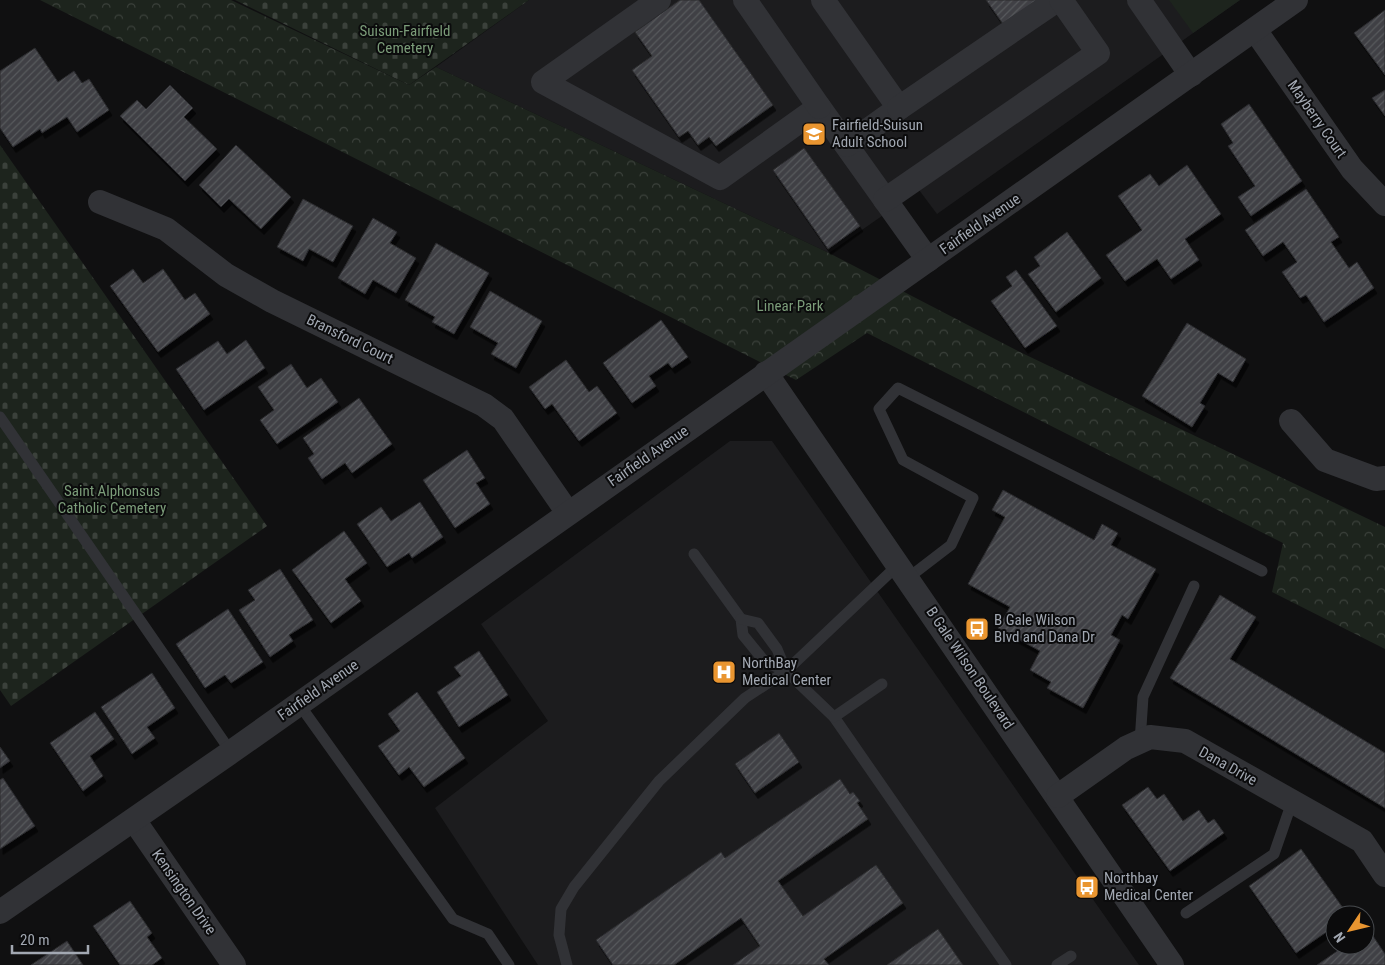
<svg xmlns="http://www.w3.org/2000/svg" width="1385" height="965" font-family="'Roboto Condensed',sans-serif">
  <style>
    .built { fill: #1c1c1e }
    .cemetery { fill: url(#cemetery-stones) }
    .park { fill: url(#park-crowns) }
    .pitch { fill: #1d241d }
    .building { fill: url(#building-hatch); stroke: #2a2a2d; filter: url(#shadow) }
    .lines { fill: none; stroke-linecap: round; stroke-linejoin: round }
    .service { stroke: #313236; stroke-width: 11 }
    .minor { stroke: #313236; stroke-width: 24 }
    .labels { text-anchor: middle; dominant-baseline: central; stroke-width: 4; stroke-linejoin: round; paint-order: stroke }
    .park-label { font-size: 15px; fill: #7b9c79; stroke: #0b0b0c }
    .street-label { font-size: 15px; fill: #a2a8b2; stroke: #0b0b0c }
    .poi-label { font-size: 15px; fill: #a2a8b2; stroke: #0b0b0c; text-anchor: start }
  </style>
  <defs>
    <pattern id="cemetery-stones" width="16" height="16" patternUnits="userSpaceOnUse" patternTransform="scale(1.25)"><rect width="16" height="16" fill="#1d241d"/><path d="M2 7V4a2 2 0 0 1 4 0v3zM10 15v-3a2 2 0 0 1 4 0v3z" fill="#3b413b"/></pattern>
    <pattern id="park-crowns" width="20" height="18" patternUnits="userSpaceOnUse" patternTransform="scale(1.25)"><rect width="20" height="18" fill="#1d241d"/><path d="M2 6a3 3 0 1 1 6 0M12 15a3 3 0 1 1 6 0" fill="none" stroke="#3b413b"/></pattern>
    <pattern id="building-hatch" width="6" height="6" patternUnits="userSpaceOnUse" patternTransform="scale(1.25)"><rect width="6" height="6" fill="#3f4044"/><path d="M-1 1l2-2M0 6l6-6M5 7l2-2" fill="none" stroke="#58595d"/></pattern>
    <filter id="shadow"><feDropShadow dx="3" dy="5.5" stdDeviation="0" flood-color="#0009"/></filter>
  </defs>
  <rect width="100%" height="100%" fill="#101011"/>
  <!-- built -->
  <g class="built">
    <path d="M529,0H1240L937,214L919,190L829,253L436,67Z"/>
    <path d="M730,441H772L1139,965H538L435,808L548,721L481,624Z"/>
  </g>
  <!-- cemetery -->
  <g class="cemetery">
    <path d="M235,0H529L409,85Z"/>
    <path d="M0,145L267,526L11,706L0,690Z"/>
  </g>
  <!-- park -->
  <path class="park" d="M40,0H231L409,85L436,67L829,253L1022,353L1385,527V649L1272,592L1283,543L867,333L796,380Z"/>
  <!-- pitch -->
  <path class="pitch" d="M1169,0H1240L1193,33Z"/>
  <!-- building -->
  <g class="building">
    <path d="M680,0H699L773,105L716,146L709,137L698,145L688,131L679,137L632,70L652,56L635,32Z"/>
    <path d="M986,0H1038L1003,24Z"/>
    <path d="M1385,10V75L1354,33Z"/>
    <path d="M35,48L58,82L74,71L82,83L89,79L109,110L77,132L67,117L42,133L40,129L13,147L0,128V71Z"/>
    <path d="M170,85L193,108L184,117L217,149L185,181L120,116L137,100L146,109Z"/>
    <path d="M1385,90V116L1372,98Z"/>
    <path d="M1249,104L1302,181L1251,216L1238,197L1255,186L1228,146L1233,143L1221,124Z"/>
    <path d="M236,145L291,197L261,229L229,199L221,207L199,185Z"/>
    <path d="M804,148L860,226L828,249L773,170Z"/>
    <path d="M1187,165L1221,214L1185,239L1199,260L1171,279L1157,259L1125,281L1106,255L1142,230L1118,196L1150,174L1159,186Z"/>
    <path d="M1306,189L1339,237L1331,242L1349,268L1357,262L1374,288L1324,322L1306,295L1300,298L1282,272L1297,262L1283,242L1263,256L1245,230Z"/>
    <path d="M303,199L353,226L333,262L309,249L303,261L277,247Z"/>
    <path d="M373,218L397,232L390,243L416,258L396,293L373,280L365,294L338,278Z"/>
    <path d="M1067,232L1101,278L1056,312L1028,274L1040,266L1034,257Z"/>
    <path d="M436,243L489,273L454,334L432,322L435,317L405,300Z"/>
    <path d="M133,269L143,283L163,269L185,300L195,293L210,314L158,352L110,286Z"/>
    <path d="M1016,270L1057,326L1025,348L991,301L1012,286L1006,277Z"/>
    <path d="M490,291L542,321L516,368L491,354L498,343L470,327Z"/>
    <path d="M661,320L688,357L672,368L668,363L649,376L656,386L632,403L603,363Z"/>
    <path d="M1187,323L1246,359L1233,382L1218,373L1200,403L1205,406L1192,427L1142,396Z"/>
    <path d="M246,340L265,368L204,410L176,369L218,341L227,354Z"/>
    <path d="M566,360L589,392L597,386L617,413L579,441L552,404L545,409L529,387Z"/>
    <path d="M291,364L307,388L321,378L338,402L277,444L260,420L274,410L258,387Z"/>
    <path d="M359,398L392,444L352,473L345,463L322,479L308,458L314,454L303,438Z"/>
    <path d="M467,450L485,478L476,483L490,504L455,528L423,480Z"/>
    <path d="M1003,490L1094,540L1102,524L1118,533L1111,545L1156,569L1128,619L1122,615L1111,635L1120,640L1083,708L1047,688L1051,682L1030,670L1040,651L998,628L1010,607L968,584L1005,517L992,510Z"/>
    <path d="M420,502L443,537L412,558L409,553L387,567L357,524L381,507L391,521Z"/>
    <path d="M344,531L367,563L345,579L361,601L331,623L292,570Z"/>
    <path d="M280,569L313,620L289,635L293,641L270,657L239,610L255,600L248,590Z"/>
    <path d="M1220,595L1256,617L1230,659L1385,753V808L1170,678Z"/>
    <path d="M228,609L263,662L231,683L225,675L205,688L176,644Z"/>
    <path d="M479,651L508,695L459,727L437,692L461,676L454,667Z"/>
    <path d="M152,673L175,708L147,727L155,738L132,754L101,707Z"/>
    <path d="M417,692L465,758L424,787L409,767L399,775L378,746L400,731L388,714Z"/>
    <path d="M95,712L114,739L90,756L103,776L83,791L50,743Z"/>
    <path d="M779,733L799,762L755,793L735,764Z"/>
    <path d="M0,747L10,761L0,768Z"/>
    <path d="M3,778L35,826L0,849V780Z"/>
    <path d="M840,779L850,794L853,792L860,801L857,803L868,819L778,881L803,916L876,865L903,903L824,959L829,965H733L760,946L741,918L674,965H613L596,940L721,852L725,858Z"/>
    <path d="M1148,787L1157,799L1164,794L1183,821L1199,810L1208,823L1214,819L1224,833L1170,871L1122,805Z"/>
    <path d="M1301,849L1348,915H1335V926L1296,953L1249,886Z"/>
    <path d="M130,901L152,933L147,937L162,958L152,965H120L93,926Z"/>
    <path d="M938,929L963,965H887Z"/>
    <path d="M1369,930L1385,954V965H1317L1346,945H1365V932Z"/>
    <path d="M67,941L83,965H31Z"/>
  </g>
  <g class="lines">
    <!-- service -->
    <g class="service">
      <path d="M0,417L231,752"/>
      <path d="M694,554L741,619L743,635L765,662L786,671L834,717L1006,965"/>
      <path d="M908,578L951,545L973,498L903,460L879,409L898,388L1262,571"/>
      <path d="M741,619L758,623L777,649L786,671"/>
      <path d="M299,704L453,919L488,934L509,965"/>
      <path d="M834,717L882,684"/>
      <path d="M1140,742L1143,697L1194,586"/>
      <path d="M1186,913L1274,854L1292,802"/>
      <path d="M567,965L559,935L561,909L574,887L659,781L745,698L786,671L899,564"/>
      <path d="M1057,965L1071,956"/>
    </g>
    <!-- minor -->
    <g class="minor">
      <path d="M659,0L543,82L720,178L819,107L928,260"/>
      <path d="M745,0L819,107"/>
      <path d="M823,0L899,108L847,145"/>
      <path d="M1139,0L1191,75"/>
      <path d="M1255,30L1352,169L1385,204"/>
      <path d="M899,108L1057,0"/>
      <path d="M885,200L1098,53L1061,0"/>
      <path d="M100,202L166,229L226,275L272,301L484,405L503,419L568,513"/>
      <path d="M766,373L1172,965"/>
      <path d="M1291,421L1325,460L1376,479L1385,478"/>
      <path d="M1058,796L1126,748L1150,737L1185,741L1362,841L1385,875"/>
      <path d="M134,820L234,965"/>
      <path d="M0,912L231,752L1296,0"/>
    </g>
  </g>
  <!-- icons -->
  <defs>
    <g id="school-square" transform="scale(1.25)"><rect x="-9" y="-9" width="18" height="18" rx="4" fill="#e99530" stroke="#0b0b0c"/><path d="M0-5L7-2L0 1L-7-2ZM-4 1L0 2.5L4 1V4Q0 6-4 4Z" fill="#fff"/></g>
    <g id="bus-square" transform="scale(1.25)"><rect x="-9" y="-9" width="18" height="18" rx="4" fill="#e99530" stroke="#0b0b0c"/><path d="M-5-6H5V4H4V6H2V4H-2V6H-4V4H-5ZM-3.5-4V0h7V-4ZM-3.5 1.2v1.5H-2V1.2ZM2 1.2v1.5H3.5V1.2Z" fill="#fff"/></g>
    <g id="hospital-square" transform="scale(1.25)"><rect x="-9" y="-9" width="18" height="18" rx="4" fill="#e99530" stroke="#0b0b0c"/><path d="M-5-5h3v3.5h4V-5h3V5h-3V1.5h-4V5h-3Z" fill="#fff"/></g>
  </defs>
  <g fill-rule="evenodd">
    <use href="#school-square" x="814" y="134"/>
    <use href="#bus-square" x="977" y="629"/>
    <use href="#hospital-square" x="724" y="672"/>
    <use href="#bus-square" x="1087" y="887"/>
  </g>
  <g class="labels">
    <!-- park labels -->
    <g class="park-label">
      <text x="405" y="31">Suisun-Fairfield<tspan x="405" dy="17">Cemetery</tspan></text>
      <text x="790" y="306">Linear Park</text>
      <text x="112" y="491">Saint Alphonsus<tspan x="112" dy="17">Catholic Cemetery</tspan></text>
    </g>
    <!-- street labels -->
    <g class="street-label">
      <text transform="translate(1317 119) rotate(55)">Mayberry Court</text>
      <text transform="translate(980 224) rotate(-35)">Fairfield Avenue</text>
      <text transform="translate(350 339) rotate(26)">Bransford Court</text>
      <text transform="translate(648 456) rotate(-35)">Fairfield Avenue</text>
      <text transform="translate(970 668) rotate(56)">B Gale Wilson Boulevard</text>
      <text transform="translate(318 690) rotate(-35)">Fairfield Avenue</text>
      <text transform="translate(1228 766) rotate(29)">Dana Drive</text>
      <text transform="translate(184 892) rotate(55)">Kensington Drive</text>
    </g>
    <!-- poi labels -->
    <g class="poi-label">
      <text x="832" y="125">Fairfield-Suisun<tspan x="832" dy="17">Adult School</tspan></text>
      <text x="994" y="620">B Gale Wilson<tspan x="994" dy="17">Blvd and Dana Dr</tspan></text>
      <text x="742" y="663">NorthBay<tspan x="742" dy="17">Medical Center</tspan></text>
      <text x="1104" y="878">Northbay<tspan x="1104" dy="17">Medical Center</tspan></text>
    </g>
  </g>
  <!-- north arrow -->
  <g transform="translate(1350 930) rotate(235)"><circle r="24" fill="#0b0b0c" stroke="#474a4e"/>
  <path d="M0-4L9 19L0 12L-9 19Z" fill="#e99530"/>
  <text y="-8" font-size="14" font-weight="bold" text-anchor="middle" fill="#a2a8b2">N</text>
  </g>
  <!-- scale -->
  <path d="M12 945v8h76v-8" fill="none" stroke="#a2a8b2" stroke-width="2.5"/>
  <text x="20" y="945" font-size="15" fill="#a2a8b2" stroke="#0b0b0c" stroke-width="4" paint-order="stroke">20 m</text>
</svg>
